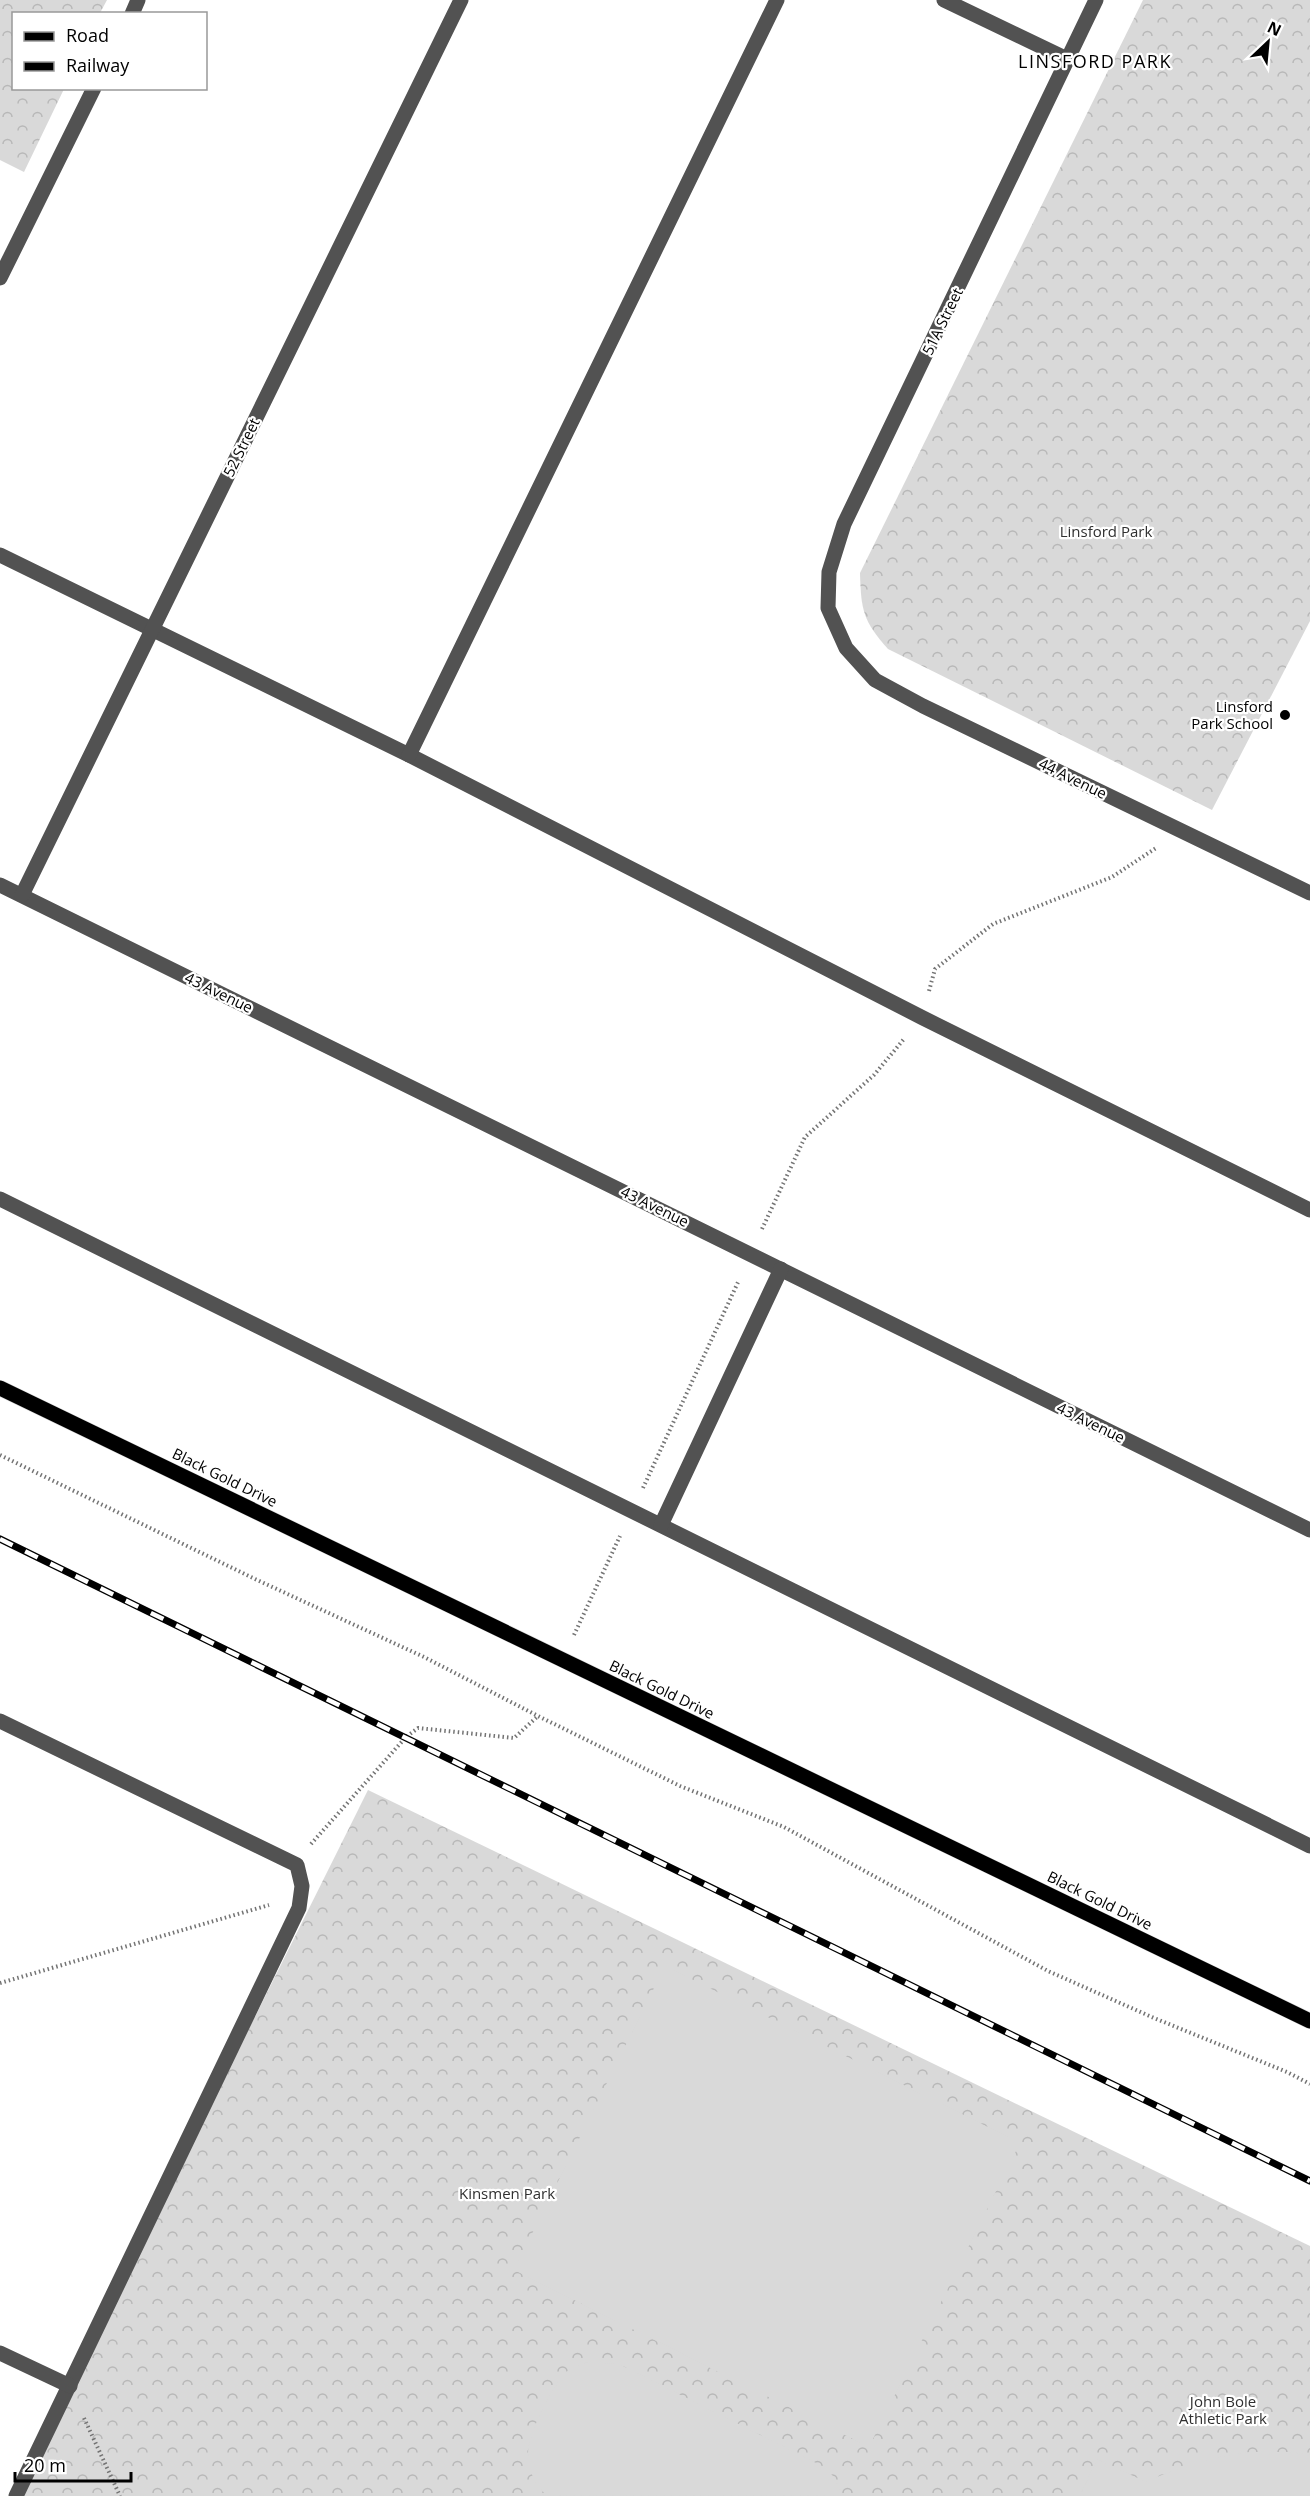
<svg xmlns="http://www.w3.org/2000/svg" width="1310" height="2496" font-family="'Open Sans',sans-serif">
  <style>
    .forest { fill: url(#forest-crowns) }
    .pitch { fill: #d9d9d9 }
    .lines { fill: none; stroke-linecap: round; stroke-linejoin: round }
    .major-casing { stroke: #dbdbdb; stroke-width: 16 }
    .path { stroke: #747474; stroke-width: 4; stroke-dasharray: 1.5 3; stroke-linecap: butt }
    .minor { stroke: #525252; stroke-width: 15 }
    .major { stroke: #000; stroke-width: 15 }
    .rail-casing { stroke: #000; stroke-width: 7 }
    .rail { stroke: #fff; stroke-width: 4.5; stroke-dasharray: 14; stroke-linecap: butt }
    .poi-dot { fill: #000; stroke: #fff; stroke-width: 2 }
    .labels { text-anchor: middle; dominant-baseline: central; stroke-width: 4.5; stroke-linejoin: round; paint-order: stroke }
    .street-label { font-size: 15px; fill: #000; stroke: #fff }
    .park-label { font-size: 15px; fill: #303030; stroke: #fff }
    .poi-label { font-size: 15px; fill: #000; stroke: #fff; text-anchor: end }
    .quarter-label { font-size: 18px; letter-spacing: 1.5px; fill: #000; stroke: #fff }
  </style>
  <defs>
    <pattern id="forest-crowns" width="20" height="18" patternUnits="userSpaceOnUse" patternTransform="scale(1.5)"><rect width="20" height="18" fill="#d9d9d9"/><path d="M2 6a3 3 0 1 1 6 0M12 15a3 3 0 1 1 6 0" fill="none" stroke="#b8b8b8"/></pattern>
  </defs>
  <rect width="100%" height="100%" fill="#fff"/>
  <!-- forest -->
  <g class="forest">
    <path d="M0,0H107L100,13L14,14V88L64,89L24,172L0,160Z"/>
    <path d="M1143,0H1310V621L1212,810L888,649C863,621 861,610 860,573Z"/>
    <path d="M368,1790L1310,2246V2496H16Z"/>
  </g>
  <!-- pitch -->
  <g class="pitch">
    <path d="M665,1966L1020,2143L869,2447L514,2270Z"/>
    <path d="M588,2362L619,2364L824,2467L834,2477L843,2496L546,2495C535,2484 528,2471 528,2454C528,2433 554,2381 571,2368C576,2365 583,2364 588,2362Z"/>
    <path d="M1250,2452H1290L1310,2455V2496H1080L1097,2459L1146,2482C1180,2466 1212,2457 1250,2452Z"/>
  </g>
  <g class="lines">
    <!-- major casing -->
    <g class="major-casing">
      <path id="major" d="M0,1388L1310,2021"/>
    </g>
    <!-- path -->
    <g class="path">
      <path d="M929,991L935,969L993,924L1112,877L1156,848"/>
      <path d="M762,1229L805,1137L874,1075L904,1039"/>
      <path d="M0,1455L255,1579L424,1657L538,1716L680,1786L784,1827L1048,1971L1154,2018L1287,2072L1310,2084"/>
      <path d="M643,1488L739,1280"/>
      <path d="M574,1635L620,1536"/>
      <path d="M311,1844L406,1737L418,1728L514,1738L538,1716"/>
      <path d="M0,1983L269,1905"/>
      <path d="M84,2418L120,2496"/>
    </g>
    <!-- minor -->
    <g class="minor">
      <path d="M944,0L1067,59"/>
      <path d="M1096,0L844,524L829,572L828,608L846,648L875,680L923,706L1310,893"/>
      <path d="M132,14L138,0"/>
      <path d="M0,278L94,88"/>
      <path d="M0,555L409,755L923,1018L1310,1210"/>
      <path d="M409,755L777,0"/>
      <path d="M0,885L1310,1530"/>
      <path d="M22,895L461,0"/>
      <path d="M0,1199L1310,1846"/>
      <path d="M661,1525L781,1269"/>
      <path d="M0,1721L297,1865L302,1886L299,1908L16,2496"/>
      <path d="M0,2353L70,2386"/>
    </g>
    <!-- major -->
    <use href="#major" class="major"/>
    <!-- rail casing -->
    <g class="rail-casing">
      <path id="rail" d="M0,1539L1310,2181"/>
    </g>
    <!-- rail -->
    <use href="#rail" class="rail"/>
  </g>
  <!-- markers -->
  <circle class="poi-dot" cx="1285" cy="715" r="6"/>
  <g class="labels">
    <!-- street labels -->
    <g class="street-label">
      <text transform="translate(942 321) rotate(-64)">51A Street</text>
      <text transform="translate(241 447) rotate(-64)">52 Street</text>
      <text transform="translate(1073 778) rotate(26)">44 Avenue</text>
      <text transform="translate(219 992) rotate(26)">43 Avenue</text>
      <text transform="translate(655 1206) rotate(26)">43 Avenue</text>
      <text transform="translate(1091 1422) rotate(26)">43 Avenue</text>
      <text transform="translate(225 1477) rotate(26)">Black Gold Drive</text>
      <text transform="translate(662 1689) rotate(26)">Black Gold Drive</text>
      <text transform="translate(1100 1900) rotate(26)">Black Gold Drive</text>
    </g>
    <!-- park labels -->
    <g class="park-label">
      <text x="1106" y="531">Linsford Park</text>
      <text x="507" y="2193">Kinsmen Park</text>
      <text x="1223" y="2401">John Bole<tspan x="1223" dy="17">Athletic Park</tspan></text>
    </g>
    <!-- poi labels -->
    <g class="poi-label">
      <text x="1273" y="706">Linsford<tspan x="1273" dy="17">Park School</tspan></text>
    </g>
    <!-- quarter labels -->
    <g class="quarter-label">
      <text x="1095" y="61">LINSFORD PARK</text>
    </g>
  </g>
  <!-- legend -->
  <rect x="12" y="12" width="195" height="78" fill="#ffffff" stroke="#999999" stroke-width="1.5"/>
  <rect x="24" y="32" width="30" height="9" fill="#000000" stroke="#999999" stroke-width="1.5"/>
  <text x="66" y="42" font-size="18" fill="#000000">Road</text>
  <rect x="24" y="62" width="30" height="9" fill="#000000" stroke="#999999" stroke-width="1.5"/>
  <text x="66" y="72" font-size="18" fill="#000000">Railway</text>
  <!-- north arrow -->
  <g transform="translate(1268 42) rotate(26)" stroke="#ffffff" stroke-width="4.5" paint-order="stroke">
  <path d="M0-4.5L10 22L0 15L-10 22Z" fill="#000000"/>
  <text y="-9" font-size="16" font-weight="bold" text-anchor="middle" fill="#000000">N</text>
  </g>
  <!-- scale -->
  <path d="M15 2472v9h116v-9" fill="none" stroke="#000000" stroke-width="3"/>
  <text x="24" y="2472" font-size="18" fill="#000000" stroke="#ffffff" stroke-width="4.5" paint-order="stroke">20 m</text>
</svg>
